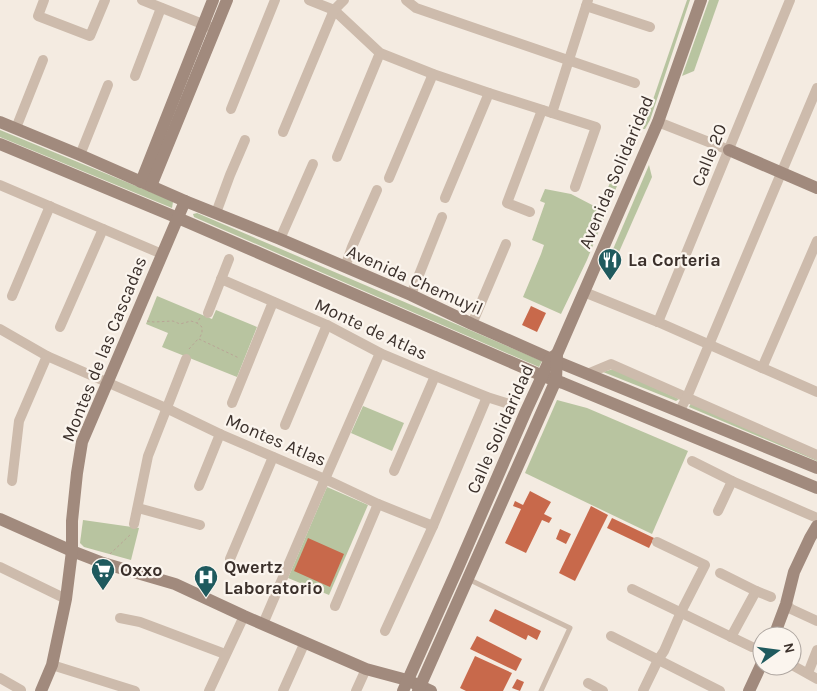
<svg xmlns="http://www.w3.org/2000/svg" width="817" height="691" font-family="Karla,sans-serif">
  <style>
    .green { fill: #b8c4a0 }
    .building { fill: #c8694b }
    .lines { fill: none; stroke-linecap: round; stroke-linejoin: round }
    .path { stroke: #b9a596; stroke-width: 1; stroke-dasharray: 2.5 2.5; stroke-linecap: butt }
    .lane { stroke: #cdbbac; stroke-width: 5 }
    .street { stroke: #cdbbac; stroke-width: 10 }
    .secondary { stroke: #a18a7d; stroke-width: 12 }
    .labels { text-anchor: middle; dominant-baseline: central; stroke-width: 4.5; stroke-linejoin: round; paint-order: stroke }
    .street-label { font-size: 18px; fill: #3b302b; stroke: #fbf5ee }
    .poi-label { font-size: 18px; font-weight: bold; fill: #3b302b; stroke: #fbf5ee; text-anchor: start }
  </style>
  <rect width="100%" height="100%" fill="#f4ebe1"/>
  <!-- green -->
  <g class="green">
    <path d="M687,0H690L650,120L645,129H643Z"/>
    <path d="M709,0H719L694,71L682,76Z"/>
    <path d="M0,130L170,200L173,202L172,208L0,137Z"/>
    <path d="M628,138L636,139L587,260L561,314L523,297L541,254L544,245L532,240L545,203L540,201L545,189L571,194L596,207L601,205Z"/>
    <path d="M649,165L652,177L619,252L611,254Z"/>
    <path d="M197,213L542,361L539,367L194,217L193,214Z"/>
    <path d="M157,296L212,319L216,310L257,327L237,377L162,347L168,333L146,324Z"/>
    <path d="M613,369L679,399L676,401L603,372Z"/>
    <path d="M557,400L587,408L688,451L652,534L525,473Z"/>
    <path d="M691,403L817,460V461L689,407Z"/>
    <path d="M363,406L404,423L392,451L351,433Z"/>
    <path d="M327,487L368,505L329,595L288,578Z"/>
    <path d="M83,520L139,528L131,560L84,547L80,543Z"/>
  </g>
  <!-- building -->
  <g class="building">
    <path d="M531,306L546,313L537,332L522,325Z"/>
    <path d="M530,491L551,502L544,514L552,518L549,523L542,520L526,553L505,543L521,509L513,506L515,501L523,505Z"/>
    <path d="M591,506L608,515L575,581L559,573Z"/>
    <path d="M612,518L654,538L649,548L607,528Z"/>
    <path d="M560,529L571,534L566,544L556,539Z"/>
    <path d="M308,538L344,554L330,587L294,571Z"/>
    <path d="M495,609L541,631L537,640L528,635L526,640L489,621Z"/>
    <path d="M477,636L522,659L516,671L470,649Z"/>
    <path d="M475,656L512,673L503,691H466L460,688Z"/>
    <path d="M517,679L524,682L520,691L512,688Z"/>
  </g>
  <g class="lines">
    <!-- path -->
    <g class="path">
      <path d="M200,318L197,323L202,327V333L199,339L239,358"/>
      <path d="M147,321L154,322L173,321L180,324L191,321L197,323"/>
      <path d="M189,349L198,339"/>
      <path d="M110,554L131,534"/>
    </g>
    <!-- lane -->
    <path class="lane" d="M468,579L570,628L541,691"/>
    <!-- street -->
    <g class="street">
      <path d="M44,0L38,16L90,36L105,0"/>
      <path d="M142,0L215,29"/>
      <path d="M309,0L334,10L380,53L433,74L489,93L596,127L575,187"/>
      <path d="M406,0L416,8L635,83"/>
      <path d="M586,6L650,27"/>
      <path d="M135,76L161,8"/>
      <path d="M231,109L275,0"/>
      <path d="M552,113L588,0"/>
      <path d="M658,122L729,150"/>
      <path d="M16,128L43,60"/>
      <path d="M283,132L334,10L344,0"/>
      <path d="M80,155L108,85"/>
      <path d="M337,157L380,53"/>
      <path d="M389,178L433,74"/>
      <path d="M0,185L162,254"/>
      <path d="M445,198L489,93"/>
      <path d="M530,212L507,203L542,110"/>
      <path d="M216,213L230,175L245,140"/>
      <path d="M280,239L313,164"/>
      <path d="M345,267L352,247L377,190"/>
      <path d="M221,279L327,325L380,353L435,376L487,397L509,404"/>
      <path d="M584,292L658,322L817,392"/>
      <path d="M411,295L442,217"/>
      <path d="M12,296L50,206"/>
      <path d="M208,313L229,259"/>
      <path d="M658,322L790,0"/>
      <path d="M472,324L506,244"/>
      <path d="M60,327L103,229"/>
      <path d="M0,329L47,356L166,408L220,434L325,479L378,504L433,526"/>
      <path d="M762,368L817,241"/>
      <path d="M587,374L611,364L817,455"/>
      <path d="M232,403L273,302"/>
      <path d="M679,412L687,397L817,88"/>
      <path d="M285,425L327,325"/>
      <path d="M692,461L732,481L817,518"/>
      <path d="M394,471L435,376"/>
      <path d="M12,481L19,421L47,356"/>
      <path d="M199,486L220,434"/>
      <path d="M138,508L200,525"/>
      <path d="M718,511L732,481"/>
      <path d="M134,524L148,456L186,359"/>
      <path d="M230,559L273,457"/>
      <path d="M0,567L66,599"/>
      <path d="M720,573L756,591L731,637"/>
      <path d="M632,589L752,647"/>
      <path d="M756,591L771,597"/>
      <path d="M786,604L791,609L817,621"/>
      <path d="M335,606L378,504"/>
      <path d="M120,618L140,622L225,654"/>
      <path d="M263,624L325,479L380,353"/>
      <path d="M385,631L433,526L487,397"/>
      <path d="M611,636L720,691"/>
      <path d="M52,665L135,691"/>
      <path d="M792,665L817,679"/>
      <path d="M808,673L817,650"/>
      <path d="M0,678L21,690"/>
      <path d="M588,683L603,691"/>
      <path d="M209,691L244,616"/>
      <path d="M283,691L305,642"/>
      <path d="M356,691L366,669"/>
      <path d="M643,691L658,660L664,651L681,612L705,565L657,542"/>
    </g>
    <!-- secondary -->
    <g class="secondary">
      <path d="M0,122L80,155L185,201L280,239L411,295L472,324L558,362L817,468"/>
      <path d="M0,144L178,218L543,376L563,383L817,488"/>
      <path d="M729,150L817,188"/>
      <path d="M141,182L213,0"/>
      <path d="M151,186L227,0"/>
      <path d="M0,519L72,551L103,563L175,584L244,616L366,669L407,680L431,691"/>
      <path d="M774,636L786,604L794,572L810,538L817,526"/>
      <path d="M41,691L52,665L66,599L72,551V521L77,473L82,442L185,201"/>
      <path d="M403,691L457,570L526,411L550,359L557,354"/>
      <path d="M418,691L556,380L557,354L658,122L701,0"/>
      <path d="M749,691L762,663"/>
    </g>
  </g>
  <!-- icons -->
  <defs>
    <g id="restaurant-pin" transform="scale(1.25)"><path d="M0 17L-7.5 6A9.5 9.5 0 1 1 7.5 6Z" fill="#1f5a5e" stroke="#fbf5ee"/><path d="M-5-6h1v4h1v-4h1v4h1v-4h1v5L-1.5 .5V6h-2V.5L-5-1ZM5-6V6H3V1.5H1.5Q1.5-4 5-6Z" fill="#fff"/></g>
    <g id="supermarket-pin" transform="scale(1.25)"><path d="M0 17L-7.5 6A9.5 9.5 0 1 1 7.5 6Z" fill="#1f5a5e" stroke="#fbf5ee"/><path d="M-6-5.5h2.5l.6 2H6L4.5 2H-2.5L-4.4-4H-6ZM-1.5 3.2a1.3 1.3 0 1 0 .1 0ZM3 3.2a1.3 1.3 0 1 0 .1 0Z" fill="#fff"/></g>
    <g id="hospital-pin" transform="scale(1.25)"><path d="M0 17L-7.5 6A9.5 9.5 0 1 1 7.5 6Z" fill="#1f5a5e" stroke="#fbf5ee"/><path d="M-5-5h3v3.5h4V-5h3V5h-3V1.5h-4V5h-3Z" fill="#fff"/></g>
  </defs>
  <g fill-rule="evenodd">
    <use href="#restaurant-pin" x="610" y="260"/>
    <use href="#supermarket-pin" x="103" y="570"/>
    <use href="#hospital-pin" x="206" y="577"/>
  </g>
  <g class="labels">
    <!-- street labels -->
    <g class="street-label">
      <text transform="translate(709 155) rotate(-68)">Calle 20</text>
      <text transform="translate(616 172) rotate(-67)">Avenida Solidaridad</text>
      <text transform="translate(415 280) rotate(24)">Avenida Chemuyil</text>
      <text transform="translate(371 329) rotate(25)">Monte de Atlas</text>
      <text transform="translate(104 349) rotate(-68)">Montes de las Cascadas</text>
      <text transform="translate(500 429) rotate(-66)">Calle Solidaridad</text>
      <text transform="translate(276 440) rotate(23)">Montes Atlas</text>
    </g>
    <!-- poi labels -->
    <g class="poi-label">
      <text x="628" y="260">La Corteria</text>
      <text x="224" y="567">Qwertz<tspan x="224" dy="21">Laboratorio</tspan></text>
      <text x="120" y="570">Oxxo</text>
    </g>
  </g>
  <!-- north arrow -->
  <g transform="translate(777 651) rotate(76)"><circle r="24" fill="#fbf5ee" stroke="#aea6a0"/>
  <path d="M0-4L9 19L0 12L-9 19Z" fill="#1f5a5e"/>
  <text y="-8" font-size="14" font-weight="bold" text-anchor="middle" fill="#3b302b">N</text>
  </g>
</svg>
